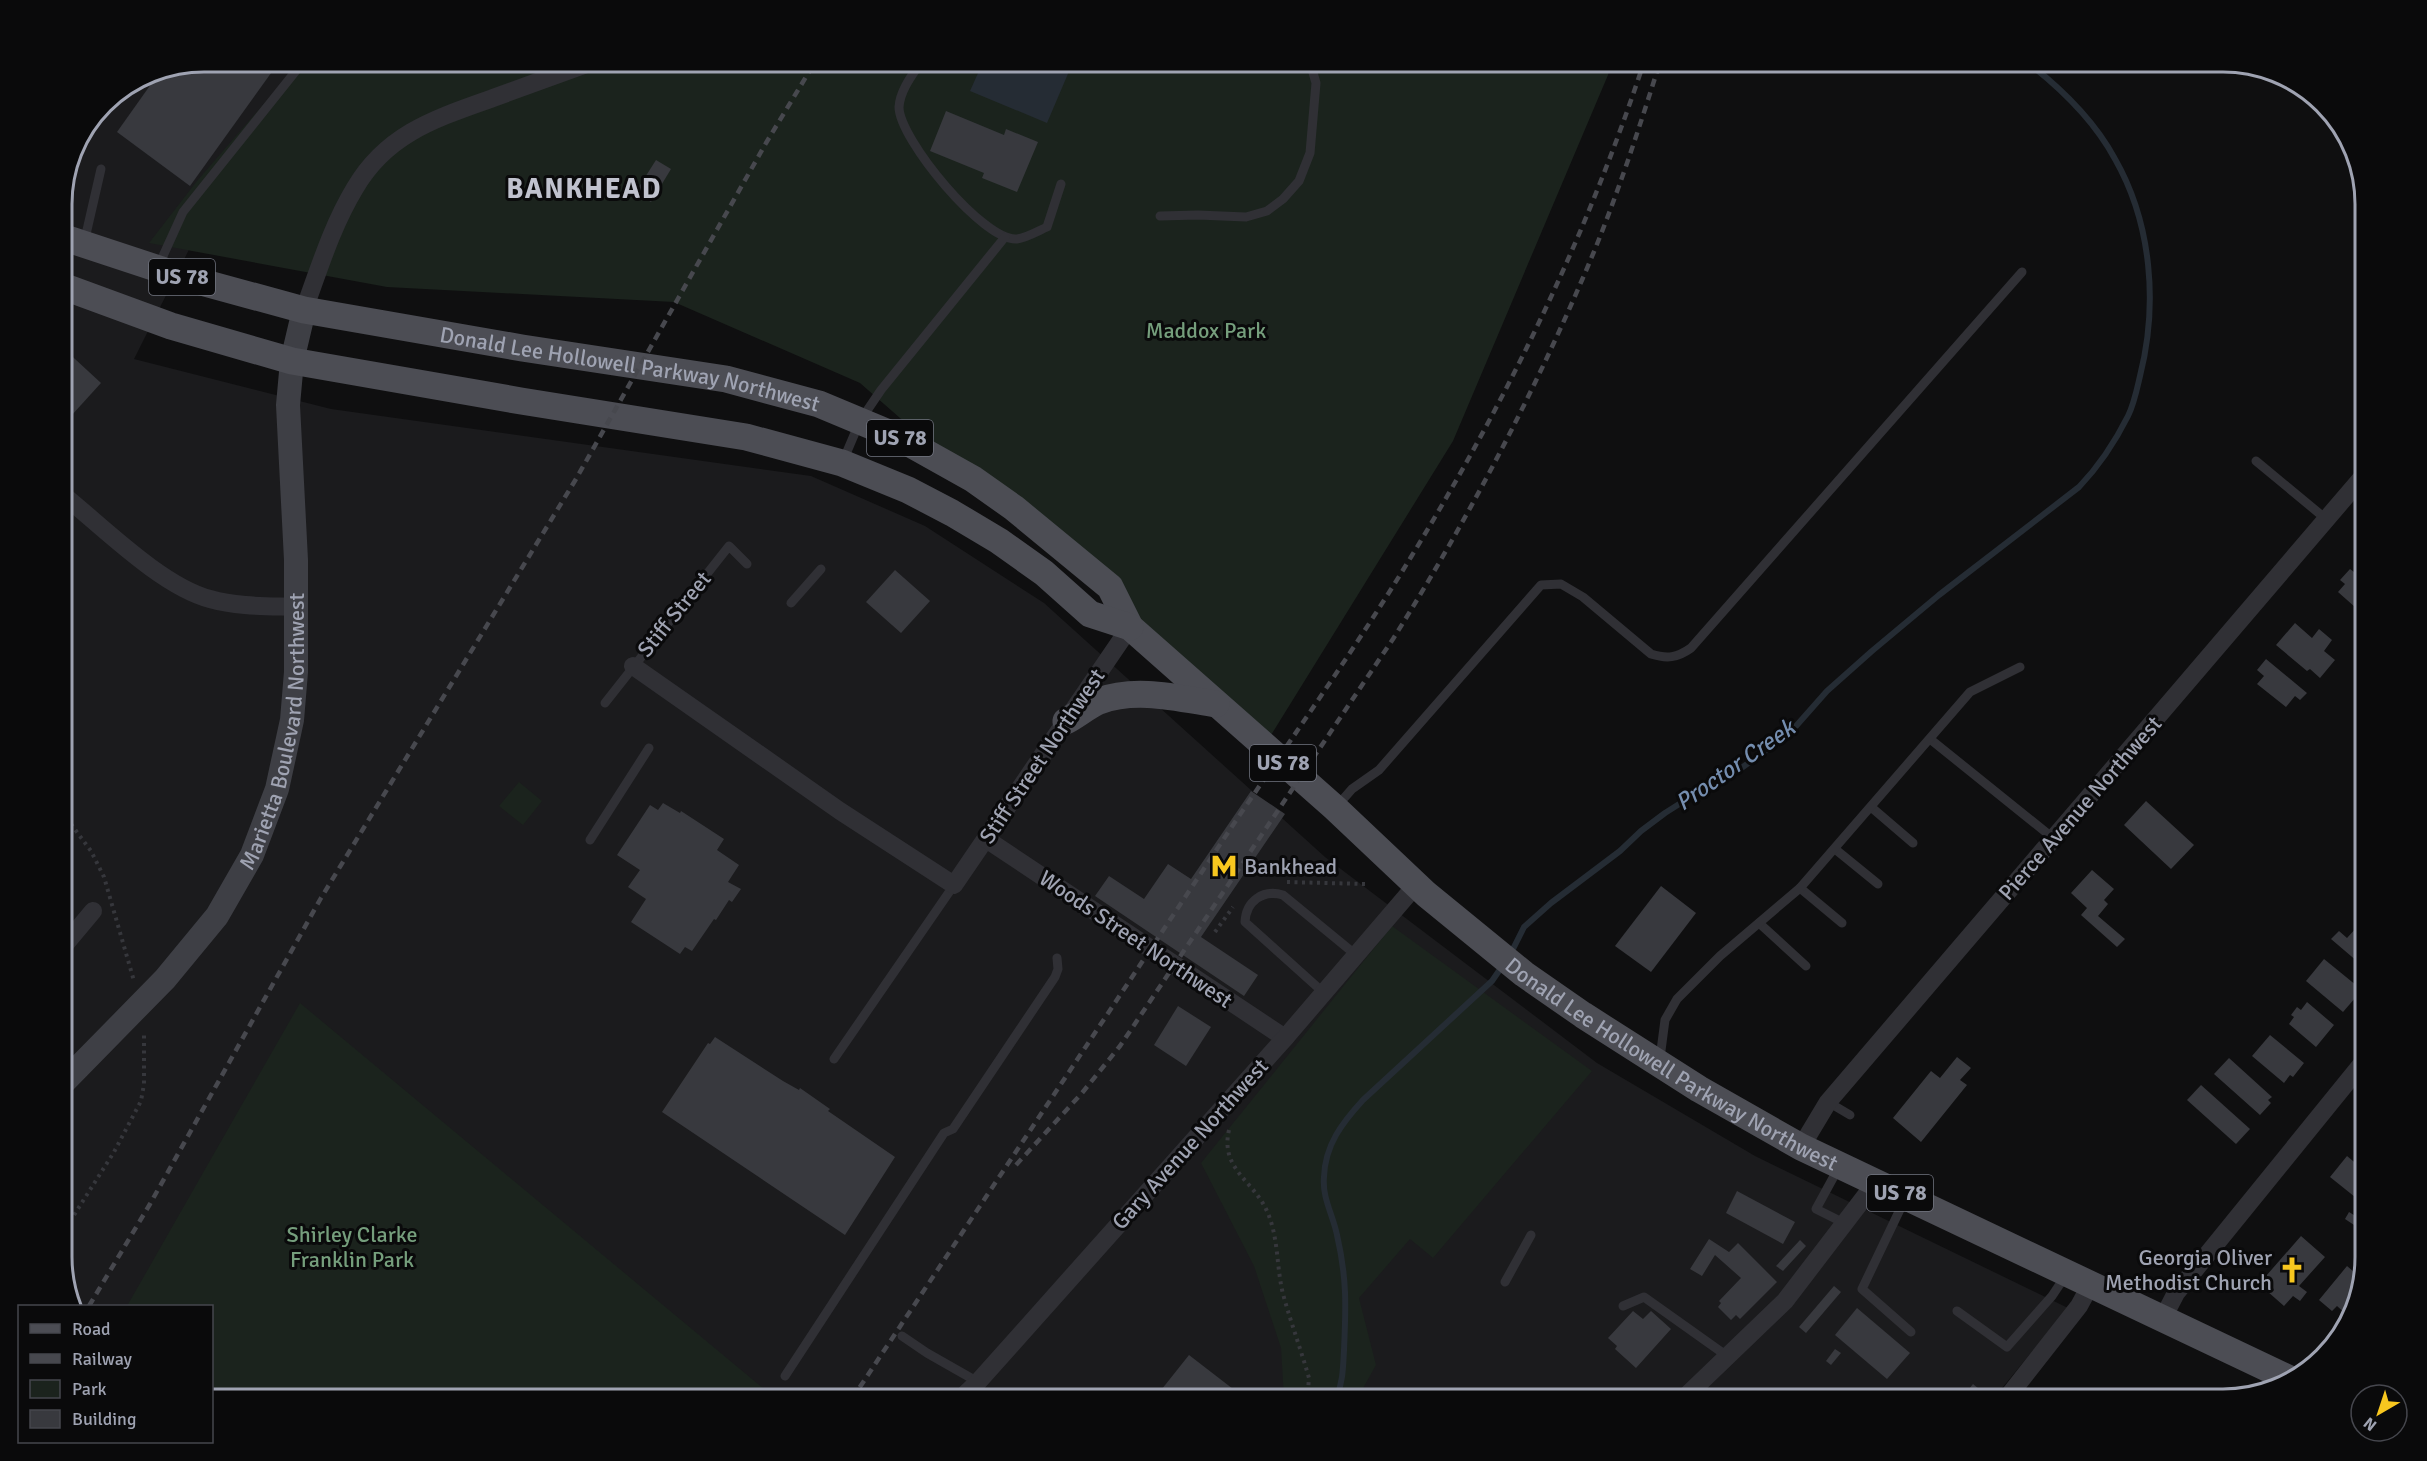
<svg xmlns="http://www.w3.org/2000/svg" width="2427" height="1461" font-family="Signika,sans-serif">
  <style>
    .built { fill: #1b1b1d }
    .green { fill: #1b231d }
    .water { fill: #252c34 }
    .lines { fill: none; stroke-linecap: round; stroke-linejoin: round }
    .stream { stroke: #252c34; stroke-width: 6 }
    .building { fill: #38393e }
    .path { stroke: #36373c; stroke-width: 4; stroke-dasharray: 3 4.5; stroke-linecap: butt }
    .service { stroke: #303035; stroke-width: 9 }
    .minor { stroke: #303035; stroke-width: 18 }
    .secondary { stroke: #3e3f45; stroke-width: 24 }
    .primary { stroke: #4c4d54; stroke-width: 27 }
    .rail { stroke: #47484e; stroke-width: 4.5; stroke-dasharray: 8 6; stroke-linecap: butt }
    .labels { text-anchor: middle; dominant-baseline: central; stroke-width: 6; stroke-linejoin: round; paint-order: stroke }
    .shield { fill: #0a0a0b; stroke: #727580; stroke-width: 1.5 }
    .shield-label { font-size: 21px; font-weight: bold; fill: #9fa3b2 }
    .park-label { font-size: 22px; fill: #759e7c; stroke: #0a0a0b }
    .street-label { font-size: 22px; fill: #9fa3b2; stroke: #0a0a0b }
    .poi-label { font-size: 22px; fill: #9fa3b2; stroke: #0a0a0b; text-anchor: start }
    .water-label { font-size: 24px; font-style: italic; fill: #748daf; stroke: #0a0a0b }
    .district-label { font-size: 28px; font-weight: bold; letter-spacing: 1.5px; fill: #c0c2ce; stroke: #0a0a0b }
    .rim { fill: none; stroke: #9fa3b2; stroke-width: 3 }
  </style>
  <rect width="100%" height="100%" fill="#0f0f10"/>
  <!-- built -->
  <path class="built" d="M204,62H378L222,184L134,359L331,409L811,476L925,526L1044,603L1325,857L1597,1063L1755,1156L2068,1308L1993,1399H212V1306H74L62,1266V195L72,149L103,103L150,72Z"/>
  <!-- green -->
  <g class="green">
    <path d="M300,62H1611L1608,75L1453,441L1268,740L860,383L674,302L387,287L149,243L197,181Z"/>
    <path d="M519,782L542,801L523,825L499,806Z"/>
    <path d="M1392,926L1592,1071L1433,1258L1410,1239L1359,1298L1376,1365L1357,1399H1284L1281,1348L1254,1266L1201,1163Z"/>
    <path d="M300,1003L776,1399H212V1306H127Z"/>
  </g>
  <!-- water -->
  <path class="water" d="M983,62H1000L1025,72L1029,62H1073L1047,123L970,91Z"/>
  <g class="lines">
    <!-- stream -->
    <g class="stream">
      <path d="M1510,955L1524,927L1551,903L1620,851L1641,831L1665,813L1714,782L1740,769L1789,734L1827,691L1872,651L1939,595L2079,487C2099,466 2115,442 2128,416C2134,404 2137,389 2140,376C2158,305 2152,224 2115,159C2094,120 2062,89 2027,62"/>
      <path d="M1336,1399C1343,1382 1343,1368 1344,1350C1346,1306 1347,1278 1337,1235C1333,1215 1322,1198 1324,1177C1325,1145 1342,1123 1363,1100L1492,981L1503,965"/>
    </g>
  </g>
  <!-- building -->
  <g class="building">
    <path d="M204,62H279L190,186L117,132L161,70Z"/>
    <path d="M946,111L1004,135L1006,129L1038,142L1017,192L982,178L984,173L930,151Z"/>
    <path d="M2348,143L2350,144L2354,157L2343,150Z"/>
    <path d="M656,160L671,169L651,202L635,193Z"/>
    <path d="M62,347L101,383L71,416L62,408Z"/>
    <path d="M2357,568L2365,575L2364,615L2338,592L2345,584L2340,580L2350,569L2354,572Z"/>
    <path d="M895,570L930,601L901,633L866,602Z"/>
    <path d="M2295,623L2312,638L2319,629L2332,640L2324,651L2335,660L2320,678L2310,669L2307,671L2276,645Z"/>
    <path d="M2266,659L2307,693L2300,700L2295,696L2286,707L2257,684L2264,676L2257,670Z"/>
    <path d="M1251,791L1285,814L1201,937L1258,975L1244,996L1095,896L1109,876L1144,899L1168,864L1191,879Z"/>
    <path d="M2146,801L2194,845L2171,869L2124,825Z"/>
    <path d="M663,803L680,813L681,811L724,839L717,850L739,865L728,882L741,889L732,902L729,900L716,920L714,919L692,951L685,947L680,954L631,922L646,899L628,887L640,870L617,855L650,805L658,810Z"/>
    <path d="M2092,870L2114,889L2104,900L2108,904L2098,916L2125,939L2117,947L2081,915L2087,908L2071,893Z"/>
    <path d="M1661,886L1696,913L1651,972L1615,946Z"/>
    <path d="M2365,893V912L2356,905Z"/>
    <path d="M2358,926L2365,933V968L2331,939L2339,931L2347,938Z"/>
    <path d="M2324,959L2362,990L2343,1012L2306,981Z"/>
    <path d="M2307,1002L2334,1025L2316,1047L2289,1024L2294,1017L2291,1015L2297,1007L2301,1010Z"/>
    <path d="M1178,1006L1211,1027L1186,1066L1154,1045Z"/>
    <path d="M2270,1035L2304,1063L2293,1077L2290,1075L2284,1083L2252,1056Z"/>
    <path d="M715,1037L783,1081L799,1090L800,1088L830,1109L828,1111L895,1157L845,1235L662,1112L708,1043L710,1044Z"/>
    <path d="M1957,1057L1971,1068L1960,1080L1967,1085L1921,1142L1893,1118L1931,1071L1940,1078Z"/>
    <path d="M2229,1058L2272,1097L2268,1100L2271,1103L2260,1115L2214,1074Z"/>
    <path d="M2201,1085L2250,1129L2236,1144L2187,1100Z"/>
    <path d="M2347,1156L2365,1171V1205L2330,1177Z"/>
    <path d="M1737,1191L1795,1222L1783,1244L1726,1213Z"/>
    <path d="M2349,1212L2365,1222L2360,1229L2345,1219Z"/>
    <path d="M2301,1236L2325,1257L2299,1286L2307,1292L2300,1301L2293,1296L2284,1306L2259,1284Z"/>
    <path d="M1709,1239L1729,1252L1738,1243L1777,1282L1740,1319L1736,1315L1731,1320L1718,1307L1721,1303L1719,1301L1741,1278L1715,1255L1702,1276L1690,1269Z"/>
    <path d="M1800,1240L1806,1246L1783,1271L1776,1266Z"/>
    <path d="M2347,1266L2360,1277L2352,1306L2346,1314L2337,1306L2332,1311L2319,1300Z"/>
    <path d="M1834,1286L1841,1292L1806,1333L1799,1327Z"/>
    <path d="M1857,1308L1910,1353L1887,1379L1835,1335Z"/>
    <path d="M1633,1311L1643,1319L1651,1311L1671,1329L1636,1368L1615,1349L1617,1346L1608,1338Z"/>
    <path d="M1835,1349L1841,1353L1831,1365L1826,1361Z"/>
    <path d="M1189,1355L1246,1399H1154Z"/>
    <path d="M1973,1384L1979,1389L1971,1399H1961Z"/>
    <path d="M1127,1391L1138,1399H1121Z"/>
  </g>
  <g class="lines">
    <!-- path -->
    <g class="path">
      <path d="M62,812L91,851L104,877L134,981"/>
      <path d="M1287,882L1365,884"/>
      <path d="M1215,932L1233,907"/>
      <path d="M1229,1130C1220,1168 1252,1180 1266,1209C1279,1236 1276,1266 1283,1294C1291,1323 1301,1350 1309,1378L1308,1390L1302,1399"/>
      <path d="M62,1234L114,1152L141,1101L144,1084V1032"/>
    </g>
    <!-- service -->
    <g class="service">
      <path d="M921,62C913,74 900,90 899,107C899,139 984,242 1017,239C1026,238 1038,231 1047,227L1061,184"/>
      <path d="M1160,216L1198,215L1246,217L1267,211L1283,199L1299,181L1310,153L1316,83L1310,62"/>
      <path d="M84,243L101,169"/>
      <path d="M158,267L183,212L303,62"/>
      <path d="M843,461L860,421L881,390L1005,237"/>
      <path d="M2256,461L2326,519"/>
      <path d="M791,603L821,569"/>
      <path d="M605,703L729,546L747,564"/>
      <path d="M1930,739L2053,838"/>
      <path d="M1338,805L1352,789L1379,770L1541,585L1561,584L1583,597L1651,654C1667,659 1677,658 1691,648L2022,272"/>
      <path d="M1871,807L1913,843"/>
      <path d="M590,840L649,748"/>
      <path d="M1835,849L1878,884"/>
      <path d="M1800,888L1842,923"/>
      <path d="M1759,923L1806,966"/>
      <path d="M1324,993L1245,922C1246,901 1263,889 1283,895L1356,955"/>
      <path d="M1660,1058L1665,1020L1677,999L1720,956L1800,888L1970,692L2020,667"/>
      <path d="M834,1059L954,885"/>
      <path d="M1828,1102L1850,1115"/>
      <path d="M1839,1167L1816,1209L1844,1223"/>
      <path d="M1905,1199L1862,1289L1911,1332"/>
      <path d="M1505,1282L1531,1235"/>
      <path d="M1623,1306L1644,1297L1727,1356"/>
      <path d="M1957,1311L2007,1347L2052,1296L2066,1275"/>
      <path d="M902,1336L927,1353L978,1382"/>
      <path d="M785,1376L944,1133L953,1129L1055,977L1058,969L1057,958"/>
    </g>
    <!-- minor -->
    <g class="minor">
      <path d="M304,310C319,269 332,226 355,188C387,133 437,118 493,98C526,86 559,74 592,62"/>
      <path d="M62,494C102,526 161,586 210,599C238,607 268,606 297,607"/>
      <path d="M633,666L840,811L954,885L1130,627"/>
      <path d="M986,839L1285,1038"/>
      <path d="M62,948L93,911"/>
      <path d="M1801,1147L1828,1102L2365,474"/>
      <path d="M2163,1318L2176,1293L2365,1060"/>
      <path d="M960,1399L978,1382L1285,1038L1416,885"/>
      <path d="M1683,1399L1785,1301L1876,1182"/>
      <path d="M2006,1399L2079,1306L2091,1284"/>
    </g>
    <!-- secondary -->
    <path class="secondary" id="s1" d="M62,1084L165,979L217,916L252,855L277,789L292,720L296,672V560L288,405L292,361L304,310"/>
    <!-- primary -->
    <g class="primary">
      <path id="s2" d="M62,237L183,277L304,310L522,348L726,379L819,404L898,437L973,479L1014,508L1110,587L1130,627L1335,808L1426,894L1524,974L1583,1015L1699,1089L1801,1147L2294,1381"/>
      <path d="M62,286L171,326L292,361L521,401L746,437L842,463L908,490L952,513L999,541L1044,573L1090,614L1130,627"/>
      <path d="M1066,721C1077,715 1088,706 1099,701C1136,687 1178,698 1216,704"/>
    </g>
    <!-- rail -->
    <g class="rail">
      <path d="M1016,1165L1082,1093L1120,1046L1393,639C1465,524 1528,405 1582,280C1613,209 1637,135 1660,62"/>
      <path d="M89,1306L150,1204L321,898L576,479L766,143L815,62"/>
      <path d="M852,1399C977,1210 1103,1021 1229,831C1290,740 1354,651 1411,557C1508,398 1586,238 1644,62"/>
    </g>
  </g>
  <!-- icons -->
  <defs>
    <g id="metro-bare" transform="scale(2.07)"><path d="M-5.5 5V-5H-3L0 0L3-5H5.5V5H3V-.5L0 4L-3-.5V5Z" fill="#f8c71f" stroke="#0a0a0b" stroke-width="2.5" paint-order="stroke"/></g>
    <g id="church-bare" transform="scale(2.07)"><path d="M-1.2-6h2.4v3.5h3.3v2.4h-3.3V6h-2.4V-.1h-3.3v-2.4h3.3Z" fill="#f8c71f" stroke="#0a0a0b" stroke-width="2.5" paint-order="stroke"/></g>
  </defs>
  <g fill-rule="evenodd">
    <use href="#metro-bare" x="1224" y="866"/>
    <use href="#church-bare" x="2292" y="1270"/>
  </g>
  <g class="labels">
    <!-- shield labels -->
    <g class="shield">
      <rect x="149" y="259" width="66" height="36" rx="4.5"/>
      <rect x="867" y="420" width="66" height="36" rx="4.5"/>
      <rect x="1250" y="745" width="66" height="36" rx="4.5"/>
      <rect x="1867" y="1175" width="66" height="36" rx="4.5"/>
    </g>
    <g class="shield-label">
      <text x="182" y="277">US 78</text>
      <text x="900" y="438">US 78</text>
      <text x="1283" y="763">US 78</text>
      <text x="1900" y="1193">US 78</text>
    </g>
    <!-- park labels -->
    <g class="park-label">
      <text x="1206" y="330">Maddox Park</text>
      <text x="352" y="1234">Shirley Clarke<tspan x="352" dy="25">Franklin Park</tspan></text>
    </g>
    <!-- street labels -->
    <g class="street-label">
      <text stroke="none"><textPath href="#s2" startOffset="584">Donald Lee Hollowell Parkway Northwest</textPath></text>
      <text transform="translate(674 614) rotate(-51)">Stiff Street</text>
      <text stroke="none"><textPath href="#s1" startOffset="426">Marietta Boulevard Northwest</textPath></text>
      <text transform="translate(1042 756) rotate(-56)">Stiff Street Northwest</text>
      <text transform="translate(2080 808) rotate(-49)">Pierce Avenue Northwest</text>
      <text transform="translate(1136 939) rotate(34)">Woods Street Northwest</text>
      <text stroke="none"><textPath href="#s2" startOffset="1866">Donald Lee Hollowell Parkway Northwest</textPath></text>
      <text transform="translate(1190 1144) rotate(-48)">Gary Avenue Northwest</text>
    </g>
    <!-- poi labels -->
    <g class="poi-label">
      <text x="1244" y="866">Bankhead</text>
      <text x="2272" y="1257" text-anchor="end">Georgia Oliver<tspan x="2272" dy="25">Methodist Church</tspan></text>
    </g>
    <!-- water labels -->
    <g class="water-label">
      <text transform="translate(1735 765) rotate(-35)">Proctor Creek</text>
    </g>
    <!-- district labels -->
    <g class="district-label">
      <text x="584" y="189">BANKHEAD</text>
    </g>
  </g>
  <!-- crop -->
  <path d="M0 0H2427V1461H0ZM204 72H2223A132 132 0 0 1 2355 204V1257A132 132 0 0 1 2223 1389H204A132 132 0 0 1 72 1257V204A132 132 0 0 1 204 72Z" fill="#0a0a0b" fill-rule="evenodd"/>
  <path class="rim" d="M204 72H2223A132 132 0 0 1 2355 204V1257A132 132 0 0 1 2223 1389H204A132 132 0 0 1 72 1257V204A132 132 0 0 1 204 72Z"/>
  <!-- legend -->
  <rect x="18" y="1305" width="195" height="138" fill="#0a0a0b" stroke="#46474e" stroke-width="1.5"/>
  <rect x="30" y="1324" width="30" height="9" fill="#4c4d54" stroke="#46474e" stroke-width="1.5"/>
  <text x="72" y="1335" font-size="18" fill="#9fa3b2">Road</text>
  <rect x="30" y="1354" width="30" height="9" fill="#47484e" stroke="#46474e" stroke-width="1.5"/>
  <text x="72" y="1365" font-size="18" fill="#9fa3b2">Railway</text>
  <rect x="30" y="1380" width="30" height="18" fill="#1b231d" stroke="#46474e" stroke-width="1.5"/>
  <text x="72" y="1395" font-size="18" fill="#9fa3b2">Park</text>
  <rect x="30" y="1410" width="30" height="18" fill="#38393e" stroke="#46474e" stroke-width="1.5"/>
  <text x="72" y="1425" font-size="18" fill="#9fa3b2">Building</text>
  <!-- north arrow -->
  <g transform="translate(2379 1413) rotate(219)"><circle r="28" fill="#0a0a0b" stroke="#46474e" stroke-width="1.5"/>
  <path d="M0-4.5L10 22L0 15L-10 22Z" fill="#f8c71f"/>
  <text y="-9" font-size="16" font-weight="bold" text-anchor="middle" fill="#9fa3b2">N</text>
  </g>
</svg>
